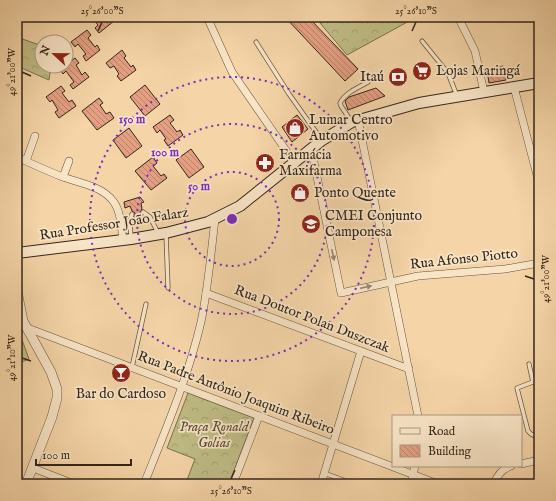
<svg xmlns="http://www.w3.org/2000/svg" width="556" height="501" font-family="'IM FELL English',serif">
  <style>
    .forest { fill: url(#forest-crowns); stroke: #797150 }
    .cemetery { fill: url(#cemetery-stones); stroke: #797150 }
    .building { fill: url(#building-back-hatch); stroke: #33261b }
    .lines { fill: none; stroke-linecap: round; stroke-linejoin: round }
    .service-casing { stroke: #64523e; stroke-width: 5 }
    .minor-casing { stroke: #64523e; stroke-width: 8 }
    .tertiary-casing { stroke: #64523e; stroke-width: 10 }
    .secondary-casing { stroke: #33261b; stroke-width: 12 }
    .service { stroke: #f8e4c6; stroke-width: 3.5 }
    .minor { stroke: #f8e4c6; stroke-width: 7 }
    .tertiary { stroke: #f8e4c6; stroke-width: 9 }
    .secondary { stroke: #f8e4c6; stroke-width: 10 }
    .oneway { fill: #968570 }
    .ticks { fill: none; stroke: #33261b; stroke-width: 1.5 }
    .ring { fill: none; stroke: #7b2cbf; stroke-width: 2; stroke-dasharray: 2 4 }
    .labels { text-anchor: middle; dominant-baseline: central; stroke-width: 3.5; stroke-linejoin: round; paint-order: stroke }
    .poi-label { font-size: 14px; fill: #33261b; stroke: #f8e4c6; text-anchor: start }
    .street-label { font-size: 14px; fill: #33261b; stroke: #f8e4c6 }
    .park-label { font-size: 14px; font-style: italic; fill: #564c36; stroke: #f8e4c6 }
    .centre { fill: #7b2cbf; stroke: #f8e4c6; stroke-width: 2 }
    .ring-label { font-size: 12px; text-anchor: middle; font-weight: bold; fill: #7b2cbf; stroke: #f8e4c6; stroke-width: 3.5; stroke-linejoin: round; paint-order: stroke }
    .neatline { fill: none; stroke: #33261b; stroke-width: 1.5 }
    .ticks-label { font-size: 10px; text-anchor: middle; fill: #33261b }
  </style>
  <defs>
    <pattern id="forest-crowns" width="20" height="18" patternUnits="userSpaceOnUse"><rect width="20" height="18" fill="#bfbc85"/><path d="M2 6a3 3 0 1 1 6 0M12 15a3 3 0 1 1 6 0" fill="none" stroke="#a5a172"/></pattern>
    <pattern id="cemetery-stones" width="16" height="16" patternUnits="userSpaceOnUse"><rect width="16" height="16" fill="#bfbc85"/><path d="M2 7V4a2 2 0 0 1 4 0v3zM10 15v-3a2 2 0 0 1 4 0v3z" fill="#a5a172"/></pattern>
    <pattern id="building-back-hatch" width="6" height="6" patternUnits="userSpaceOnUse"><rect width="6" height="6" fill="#e5a083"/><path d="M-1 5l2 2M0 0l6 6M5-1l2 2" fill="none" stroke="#ba826a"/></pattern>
  </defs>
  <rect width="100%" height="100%" fill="#f5d5a8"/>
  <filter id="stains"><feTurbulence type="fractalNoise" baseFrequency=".005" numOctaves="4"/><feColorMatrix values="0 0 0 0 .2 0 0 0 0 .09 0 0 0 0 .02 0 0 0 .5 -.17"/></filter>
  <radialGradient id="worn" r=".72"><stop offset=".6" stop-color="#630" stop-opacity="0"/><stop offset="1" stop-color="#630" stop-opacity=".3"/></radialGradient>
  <!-- forest -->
  <g class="forest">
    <path d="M315,17H409L411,20L347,55Z"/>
    <path d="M17,37L42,46V66H51L49,80L17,66Z"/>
    <path d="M188,393L254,418L229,484H196L187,480L195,459L167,448Z"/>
  </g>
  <!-- cemetery -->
  <path class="cemetery" d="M17,326L29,359L17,364Z"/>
  <!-- building -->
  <g class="building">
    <path d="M92,17H111L114,21L99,33L95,28L98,25Z"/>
    <path d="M285,17H308L358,69L345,81Z"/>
    <path d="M87,30L91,35L88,38L95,47L97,45L100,50L86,61L83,56L86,54L78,44L75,47L71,42Z"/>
    <path d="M122,50L126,56L124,58L131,67L133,65L136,70L121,81L117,76L119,74L114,66L110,68L106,63Z"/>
    <path d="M75,58L79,63L76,65L82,75L85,72L89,77L73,89L70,85L74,82L66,71L63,74L60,69L66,66V65Z"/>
    <path d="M503,66L506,80L489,83L487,70Z"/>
    <path d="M145,85L160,104L145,116L130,97Z"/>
    <path d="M61,86L65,91L62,93L69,102L72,100L76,106L59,118L55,112L58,110L52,100L50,102L46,97Z"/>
    <path d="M376,88L385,96L348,110L345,101L349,97Z"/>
    <path d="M99,98L103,103L100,105L106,114L110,112L114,118L97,130L82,111Z"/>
    <path d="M170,115L174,120L170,123L177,132L180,130L183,135L168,146L164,140L166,139L160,130L157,133L153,127Z"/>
    <path d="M297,115L308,129L292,142L282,127Z"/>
    <path d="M129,128L142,146L126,158L113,140Z"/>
    <path d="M191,149L204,167L189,178L176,160Z"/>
    <path d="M153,157L157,163L153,166L161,176L164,174L167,178L151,190L135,171Z"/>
    <path d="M140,197L144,202L141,203L142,209L140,212L144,219L134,221L135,213L132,211L130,206L125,208L124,202Z"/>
  </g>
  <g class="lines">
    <!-- service casing -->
    <g class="service-casing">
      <g id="service">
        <path d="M422,41L448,73L457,96"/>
        <path d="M256,42L289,94L321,139"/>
        <path d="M351,121L341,106L340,103C345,93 359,87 368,82"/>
        <path d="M143,212L150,217L158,233"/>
        <path d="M166,234L168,288"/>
        <path d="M131,238L130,221L132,214"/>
        <path d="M529,364L533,382L517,388L528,431L531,434L539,438"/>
        <path d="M132,367L146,304"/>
        <path d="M324,473L354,484"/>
      </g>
    </g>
    <!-- minor casing -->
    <g class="minor-casing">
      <g id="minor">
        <path d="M207,17L232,72L294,162"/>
        <path d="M458,17L475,51L484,92"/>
        <path d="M514,87L539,183"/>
        <path d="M358,120L418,416"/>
        <path d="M311,148L341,293L418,276L505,269L539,263"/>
        <path d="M17,157C32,164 47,171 63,177C79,183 102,186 113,201C121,211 121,227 123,240"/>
        <path d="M26,161L35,136"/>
        <path d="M63,177L69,161"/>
        <path d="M206,293L409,369"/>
        <path d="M25,327L438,484"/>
        <path d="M521,464L539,460"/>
        <path d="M33,468L74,484"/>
        <path d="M144,484C165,431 188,378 201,322C208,289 211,253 215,219"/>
        <path d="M233,484L259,416"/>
        <path d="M321,484L361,351"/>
        <path d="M411,484L415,466"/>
        <path d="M494,484C497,475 502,469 511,466"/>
      </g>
    </g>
    <!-- tertiary casing -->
    <g class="tertiary-casing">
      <path id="tertiary" d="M17,291L23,321L51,372L57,389V398L52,417L26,484"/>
    </g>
    <!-- secondary casing -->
    <g class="secondary-casing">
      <path id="secondary" d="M17,253L131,239L166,233L208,222L240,206L321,141L352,122L419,103L539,83"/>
    </g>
    <!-- service -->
    <use href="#service" class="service"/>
    <!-- minor -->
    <use href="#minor" class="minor"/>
    <!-- tertiary -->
    <use href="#tertiary" class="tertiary"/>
    <!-- secondary -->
    <use href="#secondary" class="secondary"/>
  </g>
  <!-- one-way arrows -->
  <defs><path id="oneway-solid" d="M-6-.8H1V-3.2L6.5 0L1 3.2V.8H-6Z"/></defs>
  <g class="oneway">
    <use href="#oneway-solid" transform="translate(333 255) rotate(78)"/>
    <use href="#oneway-solid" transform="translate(366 287) rotate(-13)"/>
  </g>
  <!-- ticks -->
  <path class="ticks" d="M98,31L102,22M412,31L416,22M22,72L31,76M525,276L534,279M22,358L31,361M231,479L235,470"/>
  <!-- distance rings -->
  <g class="ring">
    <circle cx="232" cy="219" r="47"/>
    <circle cx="232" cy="219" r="95"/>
    <circle cx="232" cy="219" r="142"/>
  </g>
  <!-- icons -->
  <defs>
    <g id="supermarket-disc" transform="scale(1)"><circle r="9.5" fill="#8f2418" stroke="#f8e4c6"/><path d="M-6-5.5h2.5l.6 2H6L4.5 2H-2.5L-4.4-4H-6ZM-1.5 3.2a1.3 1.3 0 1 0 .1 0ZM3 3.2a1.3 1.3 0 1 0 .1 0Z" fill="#fff"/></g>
    <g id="bank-disc" transform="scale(1)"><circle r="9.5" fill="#8f2418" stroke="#f8e4c6"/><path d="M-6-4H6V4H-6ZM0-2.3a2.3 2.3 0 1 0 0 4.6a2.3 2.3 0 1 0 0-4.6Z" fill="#fff"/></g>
    <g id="shop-disc" transform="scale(1)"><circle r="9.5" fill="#8f2418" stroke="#f8e4c6"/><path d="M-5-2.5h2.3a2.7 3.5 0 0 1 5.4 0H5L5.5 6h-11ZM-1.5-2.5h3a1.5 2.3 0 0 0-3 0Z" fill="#fff"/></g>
    <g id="pharmacy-disc" transform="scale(1)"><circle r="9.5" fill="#8f2418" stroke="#f8e4c6"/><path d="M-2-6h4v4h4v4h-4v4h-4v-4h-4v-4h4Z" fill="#fff"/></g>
    <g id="school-disc" transform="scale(1)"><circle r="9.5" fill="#8f2418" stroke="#f8e4c6"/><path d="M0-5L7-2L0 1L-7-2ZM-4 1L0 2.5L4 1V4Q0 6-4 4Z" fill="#fff"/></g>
    <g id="bar-disc" transform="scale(1)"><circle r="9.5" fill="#8f2418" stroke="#f8e4c6"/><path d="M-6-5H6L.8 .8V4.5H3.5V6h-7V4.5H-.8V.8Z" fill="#fff"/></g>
  </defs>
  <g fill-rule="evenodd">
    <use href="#supermarket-disc" x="422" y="71"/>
    <use href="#bank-disc" x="398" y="77"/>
    <use href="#shop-disc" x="295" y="128"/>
    <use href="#pharmacy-disc" x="265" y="163"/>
    <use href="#shop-disc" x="300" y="193"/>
    <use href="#school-disc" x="311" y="224"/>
    <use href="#bar-disc" x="121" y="373"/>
  </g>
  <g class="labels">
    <!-- poi labels -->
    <g class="poi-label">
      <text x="436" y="71">Lojas Maringá</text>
      <text x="384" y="77" text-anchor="end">Itaú</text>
      <text x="309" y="120">Lumar Centro<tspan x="309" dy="16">Automotivo</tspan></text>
      <text x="279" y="155">Farmácia<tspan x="279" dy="16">Maxifarma</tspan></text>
      <text x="314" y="193">Ponto Quente</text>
      <text x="325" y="216">CMEI Conjunto<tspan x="325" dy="16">Camponesa</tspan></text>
      <text x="121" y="394" text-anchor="middle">Bar do Cardoso</text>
    </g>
    <!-- street labels -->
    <g class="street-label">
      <text transform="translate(114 224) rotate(-9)">Rua Professor João Falarz</text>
      <text transform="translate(464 259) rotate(-6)">Rua Afonso Piotto</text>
      <text transform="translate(312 319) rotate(21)">Rua Doutor Polan Duszczak</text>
      <text transform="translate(236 393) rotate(21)">Rua Padre Antônio Joaquim Ribeiro</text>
    </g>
    <!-- park labels -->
    <g class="park-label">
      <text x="214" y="427">Praça Ronald<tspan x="214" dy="16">Golias</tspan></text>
    </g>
  </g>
  <circle cx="232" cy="219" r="6" class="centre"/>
  <g class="ring-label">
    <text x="132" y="123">150 m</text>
    <text x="165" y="156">100 m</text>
    <text x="199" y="190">50 m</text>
  </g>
  <!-- margin -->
  <rect width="556" height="501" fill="none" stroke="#f5d5a8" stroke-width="44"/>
  <!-- legend -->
  <rect x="392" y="415" width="130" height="52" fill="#f8e4c6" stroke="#a99882"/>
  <rect x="400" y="428" width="20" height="6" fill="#f8e4c6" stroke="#a99882"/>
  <text x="428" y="435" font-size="12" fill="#33261b">Road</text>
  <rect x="400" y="445" width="20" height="12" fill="url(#building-back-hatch)" stroke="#a99882"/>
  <text x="428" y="455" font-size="12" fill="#33261b">Building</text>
  <!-- north arrow -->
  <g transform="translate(54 54) rotate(292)"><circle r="19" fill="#f8e4c6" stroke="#a99882"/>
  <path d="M0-3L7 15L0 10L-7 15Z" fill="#8f2418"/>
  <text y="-6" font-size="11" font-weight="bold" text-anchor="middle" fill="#33261b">N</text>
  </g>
  <!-- scale -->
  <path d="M36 459v6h95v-6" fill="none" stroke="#33261b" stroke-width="2"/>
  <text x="42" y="459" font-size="12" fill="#33261b" stroke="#f8e4c6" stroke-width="3" paint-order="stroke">100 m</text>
  <rect x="22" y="22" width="512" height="457" class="neatline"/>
  <g class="ticks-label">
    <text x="102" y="14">25°26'00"S</text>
    <text x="416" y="14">25°26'10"S</text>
    <text transform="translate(11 72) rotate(-90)" y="4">49°21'00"W</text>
    <text transform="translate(545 279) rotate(-90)" y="4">49°21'00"W</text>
    <text transform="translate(11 358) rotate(-90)" y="4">49°21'10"W</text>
    <text x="231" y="494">25°26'10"S</text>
  </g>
  <rect width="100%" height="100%" filter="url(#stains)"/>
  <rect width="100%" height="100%" fill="url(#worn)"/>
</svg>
